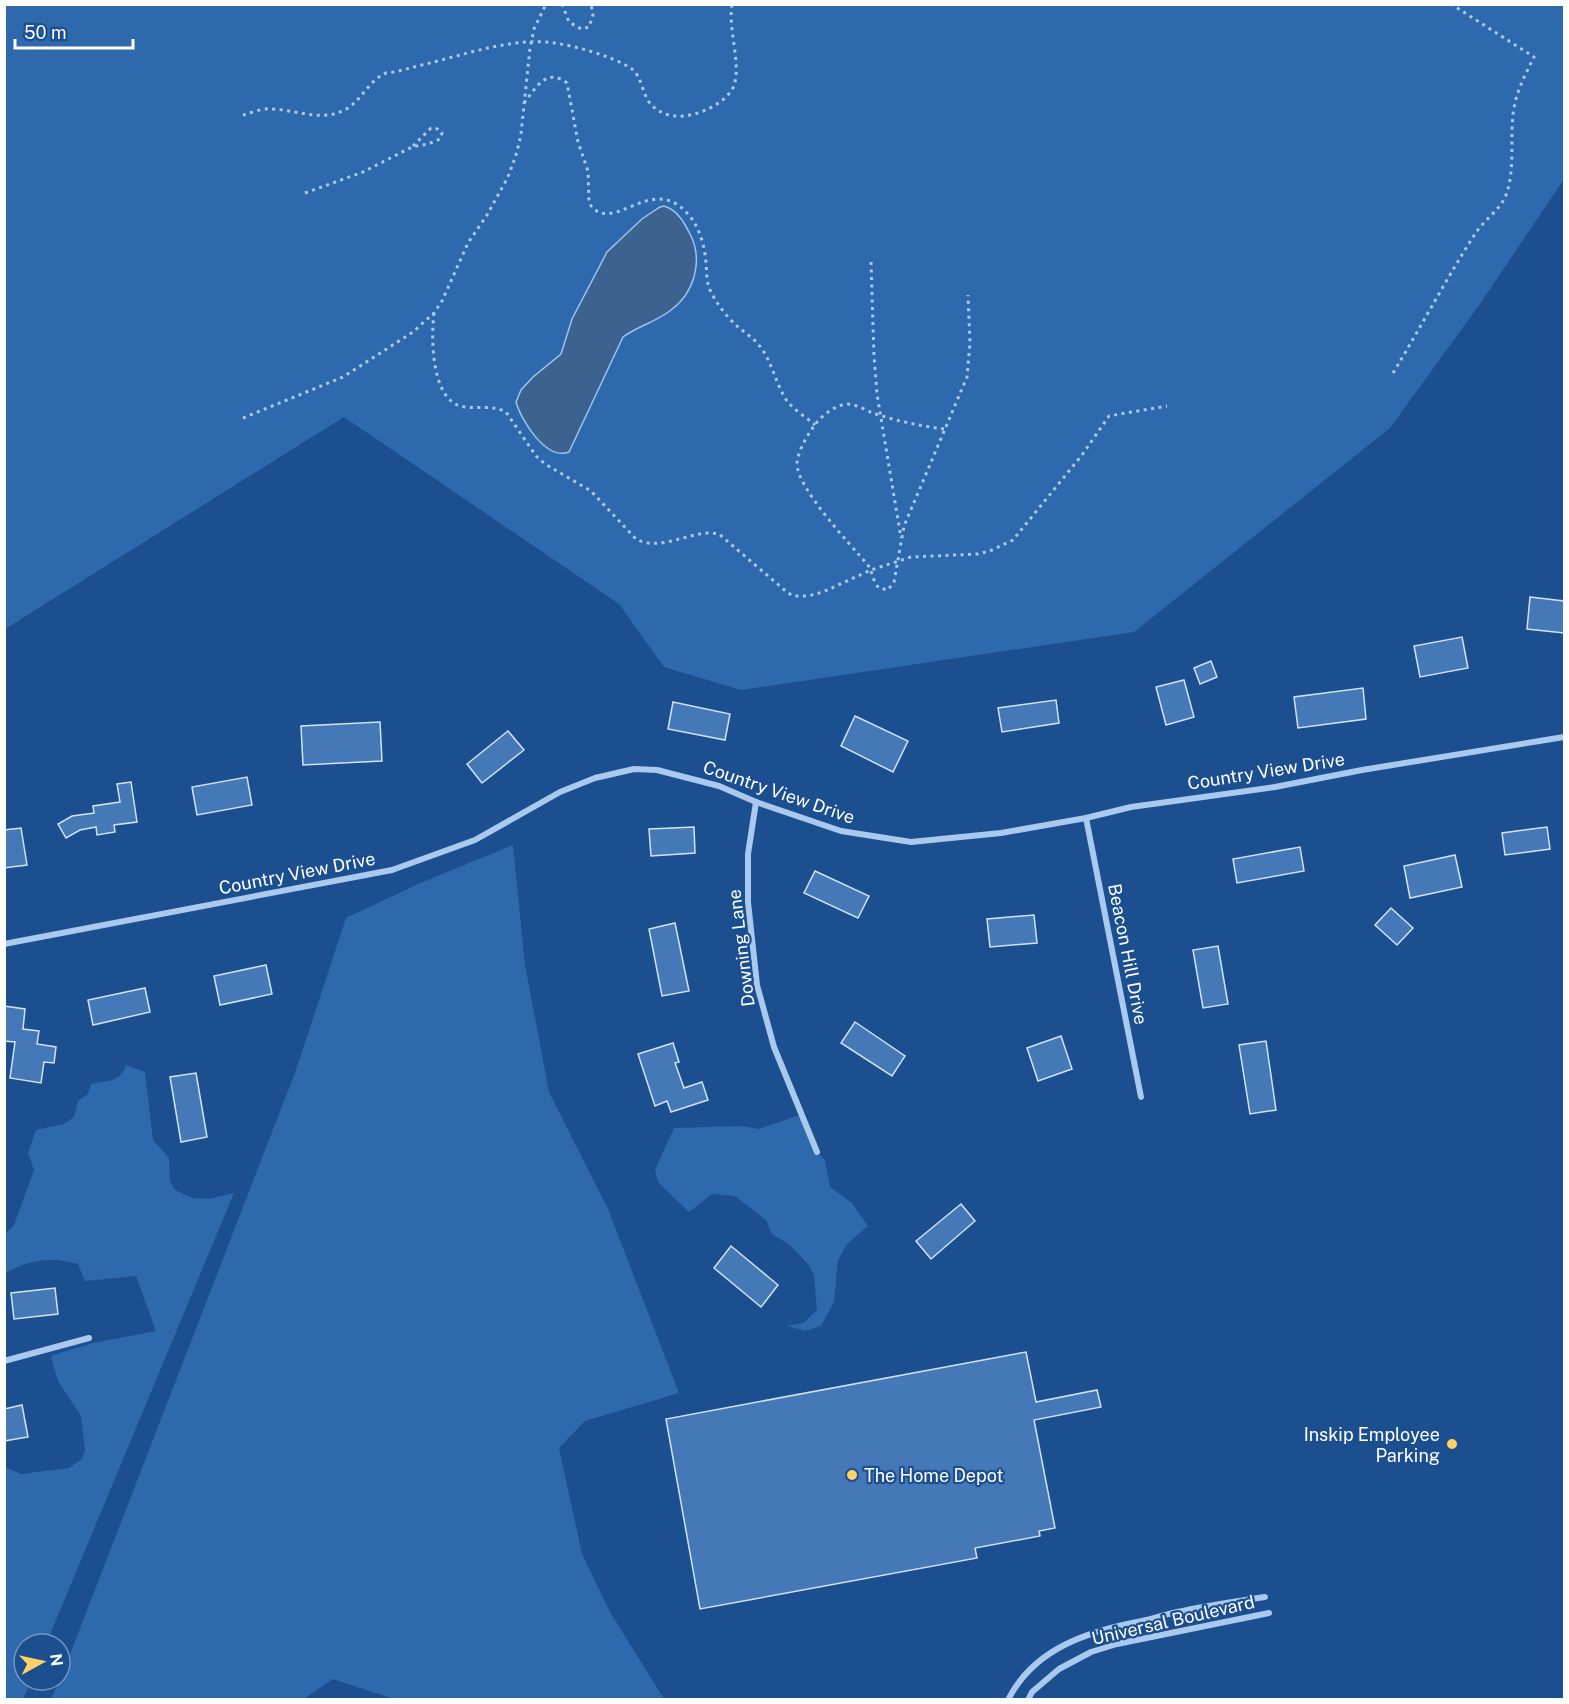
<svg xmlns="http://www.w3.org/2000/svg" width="1569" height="1704" font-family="'Public Sans',sans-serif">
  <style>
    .green { fill: #2e69ad }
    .water { fill: #3c6290; stroke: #9cc4f0; stroke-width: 1.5 }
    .building { fill: #4478b7; stroke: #cfe3fa; stroke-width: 1.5 }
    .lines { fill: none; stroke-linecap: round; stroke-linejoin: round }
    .path { stroke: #a9c9ee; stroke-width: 3; stroke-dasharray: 3 4.5; stroke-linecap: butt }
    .street { stroke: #a9c9ee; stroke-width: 6 }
    .poi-dot { fill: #ffd166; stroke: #1b4f8f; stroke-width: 2 }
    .labels { text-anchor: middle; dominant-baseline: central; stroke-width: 4.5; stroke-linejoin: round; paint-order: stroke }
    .street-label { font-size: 18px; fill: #fff; stroke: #1b4f8f }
    .poi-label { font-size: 18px; fill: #fff; stroke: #1b4f8f; text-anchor: end }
  </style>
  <rect width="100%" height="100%" fill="#1b4f8f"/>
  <!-- green -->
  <g class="green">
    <path d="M5,5H1564V179L1480,304L1390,428L1134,632L741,690L664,667L619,604L344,417L5,629Z"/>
    <path d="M513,845L525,965L549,1092L608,1209L679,1393L585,1421L559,1448L582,1554L610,1612L664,1699H394L333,1679L304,1699H51L60,1680L296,1070L346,918L418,884Z"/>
    <path d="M126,1065L145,1072L153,1140L169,1158L170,1181L175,1190L192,1198L209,1199L234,1193L46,1644H24V1680H31L23,1699H5V1465L7,1468L21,1474L69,1468L82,1459L85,1450L81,1416L58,1381L51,1358L53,1355L93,1343L156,1331L136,1276L85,1281L78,1264C50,1256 30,1260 5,1273L6,1233L14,1225L34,1170L28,1153L36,1130L64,1124L74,1117L78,1101L88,1094L91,1084C109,1080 119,1083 126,1065Z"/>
    <path d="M800,1115L817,1152L825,1160L830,1187L852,1203L868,1226L847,1244L838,1260L834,1302L821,1326L805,1331L787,1326L803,1323L817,1310L814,1276L809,1265L790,1245L772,1234L766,1220L735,1196L712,1194L689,1212L658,1182L655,1170L674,1128L740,1126L759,1129Z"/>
  </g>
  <!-- water -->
  <path class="water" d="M664,206C678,210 685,224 691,236C703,262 694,293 671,310C656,322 638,326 623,337L569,452C546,461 521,420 516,402L521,390L533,377L561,354L572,319L607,252L642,219L660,207Z"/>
  <!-- building -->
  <g class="building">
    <path d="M1530,597L1564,601V633L1527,629Z"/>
    <path d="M1462,637L1468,668L1420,677L1414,646Z"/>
    <path d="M1211,661L1217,677L1200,684L1194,668Z"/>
    <path d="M1184,680L1194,717L1166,725L1156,687Z"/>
    <path d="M1363,688L1366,719L1298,728L1294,697Z"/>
    <path d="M1056,700L1059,723L1002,732L998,708Z"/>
    <path d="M673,702L730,714L725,740L668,729Z"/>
    <path d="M855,716L908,741L893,772L841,746Z"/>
    <path d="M380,722L382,761L303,765L301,726Z"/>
    <path d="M508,731L524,750L482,783L467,764Z"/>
    <path d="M247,777L252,805L197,815L192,787Z"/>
    <path d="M131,782L137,822L114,825L115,832L97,835L96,827L80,830L66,838L58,824L72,816L94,813L93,806L120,802L117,784Z"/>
    <path d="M694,827L695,853L651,856L649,829Z"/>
    <path d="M1547,827L1550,849L1505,855L1502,833Z"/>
    <path d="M21,828L27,865L4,868V830Z"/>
    <path d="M1300,847L1304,871L1237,883L1233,859Z"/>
    <path d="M1455,855L1462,887L1410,898L1404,866Z"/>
    <path d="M815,871L869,896L858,918L804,893Z"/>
    <path d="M1391,908L1413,928L1397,945L1375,925Z"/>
    <path d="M1034,915L1037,943L990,947L987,919Z"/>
    <path d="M675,923L689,991L662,996L649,929Z"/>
    <path d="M1218,946L1228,1004L1203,1008L1193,950Z"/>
    <path d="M266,965L272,994L220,1005L214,976Z"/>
    <path d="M145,988L150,1012L93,1025L88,1000Z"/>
    <path d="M4,1006L25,1009L23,1029L39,1031L37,1044L56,1047L54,1063L44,1062L41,1083L10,1078L15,1042L4,1041Z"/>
    <path d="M855,1022L905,1056L892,1076L841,1043Z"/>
    <path d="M1061,1036L1072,1069L1038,1081L1027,1048Z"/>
    <path d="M1266,1041L1276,1110L1250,1114L1239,1045Z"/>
    <path d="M673,1043L679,1062L675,1063L684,1088L702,1082L708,1100L671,1112L667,1101L655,1106L638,1054Z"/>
    <path d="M196,1073L207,1137L181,1142L170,1077Z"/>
    <path d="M961,1204L975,1221L931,1259L916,1241Z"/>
    <path d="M731,1246L778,1285L761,1307L714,1268Z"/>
    <path d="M55,1288L58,1314L14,1319L11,1293Z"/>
    <path d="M1026,1352L1036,1402L1097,1390L1101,1407L1034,1420L1055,1528L1039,1531L1040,1536L975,1548L977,1558L700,1609L666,1419Z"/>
    <path d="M22,1405L28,1437L4,1441V1409Z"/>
  </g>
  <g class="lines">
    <!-- path -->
    <g class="path">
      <path d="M562,4L569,22L581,29L589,27L593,15L591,4"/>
      <path d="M524,103C536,88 546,67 567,83L578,142L588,171L589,203C612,238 650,172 687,213C699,225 705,247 706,263C707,272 706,281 710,290C716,303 727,317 737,326C744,332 752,337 758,344C772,360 775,383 787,401C794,410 806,417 815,425"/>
      <path d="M243,115C251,113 262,108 270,109C292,109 319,121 340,112C360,105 367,81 386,73C399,72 412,67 426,64C467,54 513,37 555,43C579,47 608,55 629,67C644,75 641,99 655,108C661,113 669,116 676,116C696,118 731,102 735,82C740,58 728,30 732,4"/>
      <path d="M305,193L363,172L412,147L428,144L440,139L442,133L438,129L431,128L412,147"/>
      <path d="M871,262L874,356L877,394L901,538"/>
      <path d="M434,313C431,337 431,397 460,406C475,410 492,404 506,412L536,456L545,464L591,491L636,539C662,553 693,528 719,534L788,593L794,596H808L823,592L871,570L911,557L978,554L990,551L1013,540L1082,455L1109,416L1167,406"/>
      <path d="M1393,373C1421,327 1446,279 1475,234C1483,221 1501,209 1506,195C1516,168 1509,136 1514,108C1517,90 1526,73 1534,57L1451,4"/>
      <path d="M243,418L343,377L413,332L434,313L442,301L468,243L487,215L508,177L517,152L521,134L530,48L534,29L546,4"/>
      <path d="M944,429C921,426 896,421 873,413C865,410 856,404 847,404C835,405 821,416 814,426C807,436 798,451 797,463C796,487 850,544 867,564C873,571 872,581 879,588L888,590L894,582L904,526L967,377L970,343L968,295"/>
    </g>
    <!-- street -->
    <g class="street">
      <path d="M756,802L748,854V902L757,985L774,1047L817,1152"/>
      <path d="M1086,818L1141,1097"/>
      <path d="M4,944L392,870L475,840L560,792L595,778L634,769L657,770L719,786L756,802L841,831L911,842L1001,833L1086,818L1131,807L1275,787L1362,770L1564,737"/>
      <path d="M4,1361L89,1338"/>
      <path d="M1008,1700C1034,1648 1089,1631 1142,1621C1156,1618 1169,1613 1183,1611C1210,1605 1238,1601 1265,1597"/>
      <path d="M1028,1700L1032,1692L1059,1669L1091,1652L1117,1644L1269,1613"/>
    </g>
  </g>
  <!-- markers -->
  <g class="poi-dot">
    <circle cx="1452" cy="1444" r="6"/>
    <circle cx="852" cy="1475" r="6"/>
  </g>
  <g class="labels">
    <!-- street labels -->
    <g class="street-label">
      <text transform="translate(1266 771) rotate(-9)">Country View Drive</text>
      <text transform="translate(779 792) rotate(19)">Country View Drive</text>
      <text transform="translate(297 873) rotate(-11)">Country View Drive</text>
      <text transform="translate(741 948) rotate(-97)">Downing Lane</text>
      <text transform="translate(1128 954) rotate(79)">Beacon Hill Drive</text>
      <text transform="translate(1173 1620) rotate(-13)">Universal Boulevard</text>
    </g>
    <!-- poi labels -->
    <g class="poi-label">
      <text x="1440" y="1434">Inskip Employee<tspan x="1440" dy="21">Parking</tspan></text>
      <text x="864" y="1475" text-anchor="start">The Home Depot</text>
    </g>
  </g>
  <!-- border -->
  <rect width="1569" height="1704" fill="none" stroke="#ffffff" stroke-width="12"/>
  <!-- north arrow -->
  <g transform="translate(42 1662) rotate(82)"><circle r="28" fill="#1b4f8f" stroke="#7695bc" stroke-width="1.5"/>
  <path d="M0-4.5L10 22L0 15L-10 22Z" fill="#ffd166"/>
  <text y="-9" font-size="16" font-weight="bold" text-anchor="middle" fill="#ffffff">N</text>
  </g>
  <!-- scale -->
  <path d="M15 39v9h118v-9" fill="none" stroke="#ffffff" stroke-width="3"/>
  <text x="24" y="39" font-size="18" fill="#ffffff" stroke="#1b4f8f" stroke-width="4.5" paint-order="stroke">50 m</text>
</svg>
